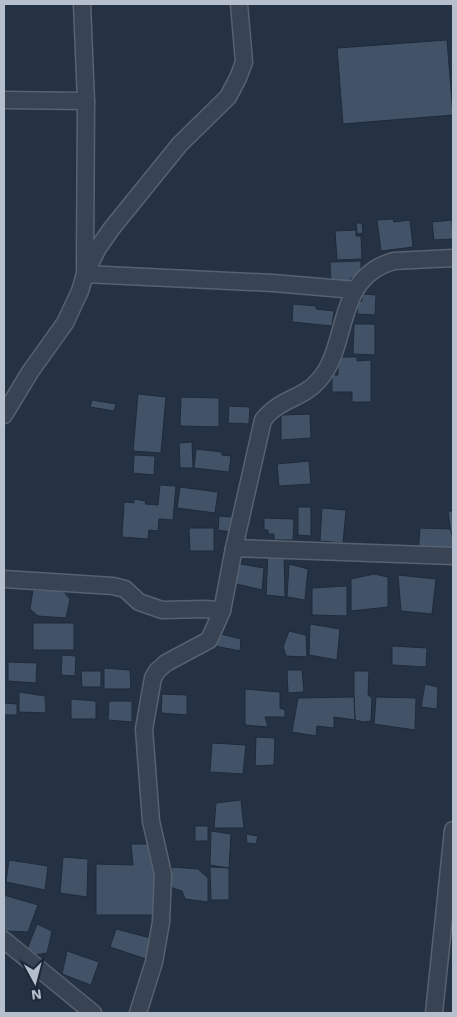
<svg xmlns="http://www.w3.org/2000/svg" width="457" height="1017" font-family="'Work Sans',sans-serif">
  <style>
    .building { fill: #425267; stroke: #1f2b3b }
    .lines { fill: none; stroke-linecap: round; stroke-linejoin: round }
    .minor-casing { stroke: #576271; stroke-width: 19 }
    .minor { stroke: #384453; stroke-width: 16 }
  </style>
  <rect width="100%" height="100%" fill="#243244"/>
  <!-- building -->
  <g class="building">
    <path d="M447,40L453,115L343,124L337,48Z"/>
    <path d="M393,219L394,222L410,220L413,247L381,251L377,220Z"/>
    <path d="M452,220L453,239L434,240L432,222Z"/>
    <path d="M356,223H362L363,233L357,234Z"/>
    <path d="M356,230V236H361L362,259L337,260L335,231Z"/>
    <path d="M361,261V278H351V283H331L330,262Z"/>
    <path d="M362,294L376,295L375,315L357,314L358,301H362Z"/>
    <path d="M293,304L316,306V309L334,311L332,326L292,322Z"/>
    <path d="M354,324H375V355L353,354Z"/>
    <path d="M338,357H357V361L371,360V402H352V392H332V375H338Z"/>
    <path d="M138,394L166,397L161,453L133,451Z"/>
    <path d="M181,397L219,398V427L180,426Z"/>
    <path d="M92,400L116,404L114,411L90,407Z"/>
    <path d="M229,406L250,407L249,424L228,423Z"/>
    <path d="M310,414L311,438L281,440V415Z"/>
    <path d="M192,442L193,468H180L179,443Z"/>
    <path d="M196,449L222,452V455L231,456L229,472L194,468Z"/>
    <path d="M134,455L155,456L154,475L133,473Z"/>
    <path d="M309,461L311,484L279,486L277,464Z"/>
    <path d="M160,485L176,486L173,520L159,519L158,531L149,530L148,539L122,537L124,502L134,503V499L146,501L145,504L158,505Z"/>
    <path d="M180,487L218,492L215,513L177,508Z"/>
    <path d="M298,507H311V536L298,535Z"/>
    <path d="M322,508L346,510L343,543L320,541Z"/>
    <path d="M448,511H453V534H451Z"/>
    <path d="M219,516L233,517L232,532L218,530Z"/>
    <path d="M264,518L294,519L293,540H274V534H268V530H264Z"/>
    <path d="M189,528H214V551H190Z"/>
    <path d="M420,528L450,529L453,537V548L418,555Z"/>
    <path d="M268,553L284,554L285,597L266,595Z"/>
    <path d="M235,563L264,568L262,590L232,583Z"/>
    <path d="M289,564L308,569L305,600L287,597Z"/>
    <path d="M374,574L388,577V607L351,611V579Z"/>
    <path d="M398,575L436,579L432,614L401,611Z"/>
    <path d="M347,586V616L312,615V588Z"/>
    <path d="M33,590L63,591L70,599L66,618L38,616L30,609Z"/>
    <rect x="33" y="623" width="41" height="27"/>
    <path d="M310,624L340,629L337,660L309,655Z"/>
    <path d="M289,631L306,635L307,657L286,656L283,647Z"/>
    <path d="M217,633L241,639L240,651L215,646Z"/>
    <path d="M392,646L427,648L426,667L392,665Z"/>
    <path d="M62,655L76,656L75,676L61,675Z"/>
    <path d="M8,662L37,663L36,683L8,681Z"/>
    <path d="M104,668L130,670L131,689H104Z"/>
    <path d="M287,670H302L304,692L288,693Z"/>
    <path d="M81,671H101V687H82Z"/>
    <path d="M354,671H369L368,695L372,698L371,721L364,722L355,720L354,697Z"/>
    <path d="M425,684L438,687L437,709L421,707Z"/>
    <path d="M245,689L280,692V708L285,710V717H265L268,727L245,725Z"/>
    <path d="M19,692L45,696L46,713L19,712Z"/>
    <path d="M162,694L187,695V715L161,713Z"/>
    <path d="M354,697L355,720L334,717V728L317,726L316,736L292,732L298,698Z"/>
    <path d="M376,697L416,698L415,730L374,724Z"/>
    <path d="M71,699L96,701V719H71Z"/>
    <path d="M109,701H132V722L108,720Z"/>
    <path d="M4,703L17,704V715H4Z"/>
    <path d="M256,737L275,738L274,765L255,766Z"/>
    <path d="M212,743L246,745L243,774L210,772Z"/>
    <path d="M241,800L244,828H214L216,803Z"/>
    <rect x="195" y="826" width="13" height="15"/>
    <path d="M211,831L231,834L229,868L210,865Z"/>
    <path d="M246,834L258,836L256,844L247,843Z"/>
    <path d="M131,844H156V915H96V864L133,865Z"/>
    <path d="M63,857L88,859L87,897L60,893Z"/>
    <path d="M9,860L48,866L45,890L6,882Z"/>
    <path d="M172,867L198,869L208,878V902L185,899L182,891L170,887Z"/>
    <path d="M210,867L229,868V900H211Z"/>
    <path d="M4,895L38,905L28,932L4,931Z"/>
    <path d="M37,924L52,931L47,953L24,957Z"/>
    <path d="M116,929L158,940L149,960L110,947Z"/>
    <path d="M67,951L99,962L91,985L62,974Z"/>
  </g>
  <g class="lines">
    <!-- minor casing -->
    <g class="minor-casing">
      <g id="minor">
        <path d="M82,4L86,101L85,269"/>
        <path d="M4,100L86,101"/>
        <path d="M85,274L273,283L355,290"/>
        <path d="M4,415L30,372L65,323L80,291L85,274L98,248L112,228L180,144L228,97L238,78L244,62L239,4"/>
        <path d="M234,548L453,556"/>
        <path d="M4,579L113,586L125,589L139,602L162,610L206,609L222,611"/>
        <path d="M4,940L93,1013"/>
        <path d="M138,1013L154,962L161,922L163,874L151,821L144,729L153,678L157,671L166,663L209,640L222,611L234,548L263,420C280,398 303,399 319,380C350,345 334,277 394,261L453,258"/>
        <path d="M434,1013L453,830"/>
      </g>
    </g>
    <!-- minor -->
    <use href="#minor" class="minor"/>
  </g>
  <!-- border -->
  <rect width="457" height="1017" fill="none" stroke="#b6bfcd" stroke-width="10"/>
  <!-- north arrow -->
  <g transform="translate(35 982) rotate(173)" stroke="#1d2939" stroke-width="4" paint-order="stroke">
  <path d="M0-4L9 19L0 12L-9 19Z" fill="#b6bfcd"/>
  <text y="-8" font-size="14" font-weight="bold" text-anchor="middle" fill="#b6bfcd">N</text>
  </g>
</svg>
